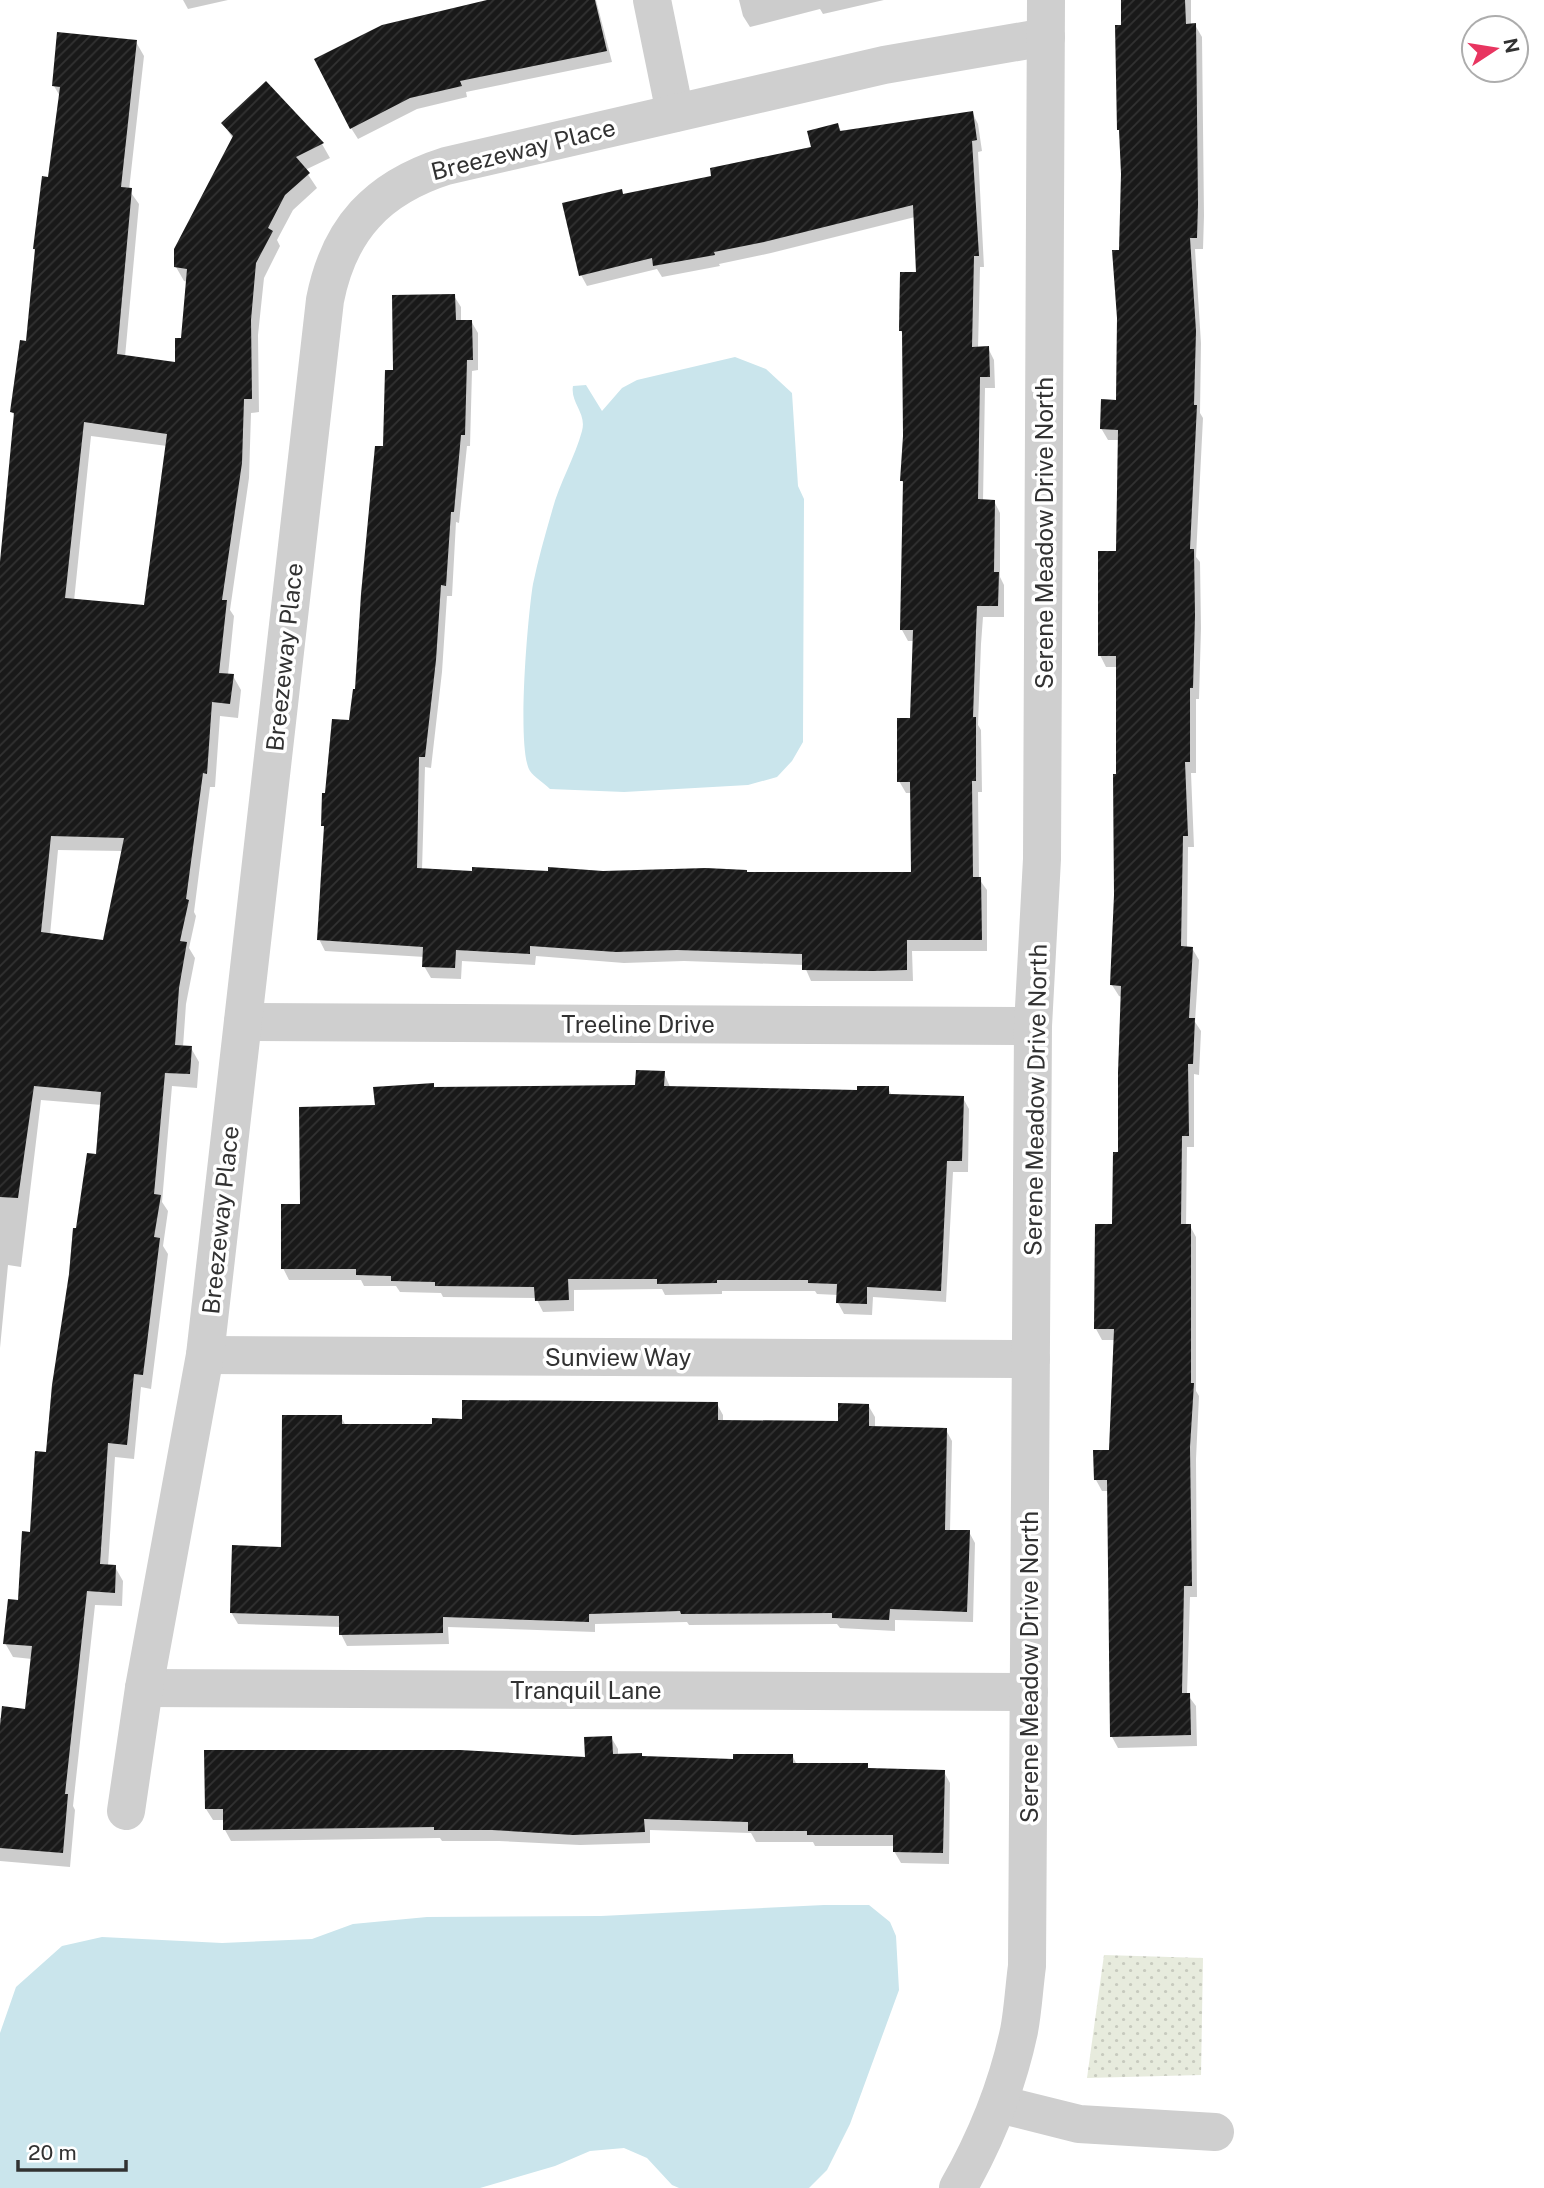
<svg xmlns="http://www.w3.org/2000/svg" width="1544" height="2188" font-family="'Public Sans',sans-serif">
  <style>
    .park { fill: url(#park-dots) }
    .water { fill: #cae5ec }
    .shadow { fill: #0003; fill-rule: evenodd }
    .building { fill: url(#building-hatch); fill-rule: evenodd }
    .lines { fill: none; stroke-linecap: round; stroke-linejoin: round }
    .minor { stroke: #cfcfcf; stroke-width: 38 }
    .labels { text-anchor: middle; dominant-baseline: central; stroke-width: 7; stroke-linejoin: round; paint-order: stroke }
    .street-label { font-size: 24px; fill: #323232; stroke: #fff }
  </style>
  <defs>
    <pattern id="park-dots" width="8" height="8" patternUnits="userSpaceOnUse" patternTransform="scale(1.75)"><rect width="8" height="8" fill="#e7ebdd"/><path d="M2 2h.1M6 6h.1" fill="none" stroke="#c7cabe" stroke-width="1.8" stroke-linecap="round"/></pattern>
    <pattern id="building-hatch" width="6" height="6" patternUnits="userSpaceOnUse" patternTransform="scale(1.75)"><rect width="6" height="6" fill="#191919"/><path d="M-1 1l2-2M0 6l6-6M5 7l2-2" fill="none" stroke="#323232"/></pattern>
  </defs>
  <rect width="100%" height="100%" fill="#fff"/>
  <!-- park -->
  <path class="park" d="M1104,1955L1203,1958L1201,2075L1087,2078Z"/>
  <!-- water -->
  <g class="water">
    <path d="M735,357L766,369L792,393L798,486L804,499L803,742L792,761L777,777L748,785L624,792L550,789C544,783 534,777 530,771C516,749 528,613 533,584C538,560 545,535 552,511C559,484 575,457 582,431C587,413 570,403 573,386L586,385L602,411L622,388L637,380Z"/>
    <path d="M824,1905H869L890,1922L896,1936L899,1990L850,2124L827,2170L809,2188H679L672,2185L647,2158L624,2148L590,2151L555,2166L480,2188H0V2033L16,1987L62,1946L102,1937L222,1943L312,1939L353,1924L427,1917L601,1916Z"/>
  </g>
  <!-- shadow -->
  <g class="shadow">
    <path d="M183,0H228L188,9Z"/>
    <path d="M496,0H596L612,62L466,92L467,97L417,109L358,139L351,128Z"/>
    <path d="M739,0H884L823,14L820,9L750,27L743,16Z"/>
    <path d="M1123,0H1191V25H1195L1202,37L1204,216L1203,249H1195L1201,343L1200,413L1203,418L1196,557L1200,562L1201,628L1199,699H1196V773H1191L1194,847H1188L1187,948H1192L1199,960L1195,1022L1201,1031L1199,1075L1194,1074V1147H1187L1186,1226H1190L1196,1237V1391L1199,1396L1196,1459L1197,1597H1190L1187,1694L1196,1706L1197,1746L1118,1748L1112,1737L1109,1491H1102L1096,1480L1111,1452L1115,1340H1102L1096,1329L1114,1226L1120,1153L1122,997L1119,996L1112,985L1118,776V667H1106L1100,655L1118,553L1119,440H1108L1101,428L1117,402L1123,174L1121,134L1119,130Z"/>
    <path d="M136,42L144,56L129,190L139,204L125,357L177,364L182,340L188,282L184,281L176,267L233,139L223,123L322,144L330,158L305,170L317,188L293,210L277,240L280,246L264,278L258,335L259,412L251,413L249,478L230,610L234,616L228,675L233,676L241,690L238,718L220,716L215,787H210L194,912L196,916L189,948L195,958L186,1004L183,1047L191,1048L199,1062L197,1088L172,1086L162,1202L168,1211L163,1246L168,1254L151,1389L141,1387L134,1459L115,1457L108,1566L115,1567L123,1581L122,1606L95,1605L73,1806L75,1810L70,1867L0,1861V1718L27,1711L32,1659L13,1657L5,1643L20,1602L48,1454L78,1230L97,1156L102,1105L41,1100L21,1267L8,1265L0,1348V578L15,417L12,412L28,343L36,252L34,249L50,179L61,98L54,86ZM91,436L167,446L145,607L74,601ZM58,850L123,851L105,942L50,935Z"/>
    <path d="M972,112L978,124L982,151L978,152L984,267H980L978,348H988L994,360L995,388H985L983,501H994L1000,513V577L1004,585V617H983L981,644L978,725L981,730L982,792H978L979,879L987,890V951H912L913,981H811L804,965L684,961L624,963L536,956L535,965L462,961L461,979L431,978L424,966L425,957L325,951L319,939L326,831L323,825L326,795L351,722L357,691L395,372L454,296L461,307V321H471L478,333V370L472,371L470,446H467L459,523L456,522L452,596H447L442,672L431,768L425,767L422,870L474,872L913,874L912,793H906L899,781L912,720L915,641H908L902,630L905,486L902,481L905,436L903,335L901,331L918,274L915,217L771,253L719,264L720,266L662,277L657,269L587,286L581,275L623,195L714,177L813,149L838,125L842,133Z"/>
    <path d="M664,1073L670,1087L859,1092L888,1088L892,1096L963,1098L969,1109L968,1172H953L946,1302L873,1297L872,1315L844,1314L838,1303V1295L817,1294L815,1291H722V1294L665,1295L662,1289L574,1290V1311L543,1312L536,1298L443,1297L441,1293L400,1292L396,1286H364L361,1280H289L283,1268L302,1206L376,1107L433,1085L435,1089L637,1086Z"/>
    <path d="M717,1404L723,1415V1421L839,1422L868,1405L875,1417V1428L946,1430L952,1441L950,1531L969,1532L975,1543L973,1622L895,1620V1631L840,1628L837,1624L689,1625L687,1622L595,1624V1632L448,1627L449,1644L347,1646L341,1634V1627L238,1624L231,1612L283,1549L341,1417L346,1426H434L464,1421Z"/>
    <path d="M611,1737L618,1749V1756L734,1761L792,1755L797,1765H867L869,1770L944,1772L950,1783L949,1864L901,1863L894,1851V1846H815L813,1842H756L751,1833L650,1830V1843L580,1845L499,1841H442L440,1838L231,1841L225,1830V1820H213L206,1809L587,1759Z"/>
  </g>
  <!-- building -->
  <g class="building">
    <path d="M487,0H595L607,51L460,81L462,86L410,98L350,129L314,59L382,25Z"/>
    <path d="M1121,0H1185L1186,24L1196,23L1198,204L1197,238H1190L1196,331L1194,405H1197L1190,549H1194L1195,615L1193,688H1190V762H1185L1188,836H1183L1181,946L1193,947L1189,1018H1195L1193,1064H1188L1189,1136H1182L1181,1224H1191V1383H1194L1190,1447L1192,1586H1184L1182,1693H1190L1191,1735L1110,1737L1107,1480H1094L1093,1450H1109L1114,1329H1094L1095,1224H1112L1113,1152H1118V1073L1121,986L1110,985L1114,895L1113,774H1116V656H1098V551H1116L1118,430L1100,429L1101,399L1116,400L1117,318L1112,250H1119L1121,174L1119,130H1117L1115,25H1121Z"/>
    <path d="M57,32L137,40L121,187L132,188L117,354L175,362V338H181L187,269L174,267V249L233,136L221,123L266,81L324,143L296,157L310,173L285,195L268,228L273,231L256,263L251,320L252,399H244L242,463L222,600H227L219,673L234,674L230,704L212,702L207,774L203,773L186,899L189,900L180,941L187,942L179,988L175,1045L192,1046L190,1074L165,1073L154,1194L161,1195L154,1237L160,1238L143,1375L134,1374L127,1445L108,1443L100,1564L116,1565L115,1593L87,1591L65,1794H68L63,1853L0,1848V1726L2,1706L25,1709L32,1646L3,1644L8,1599L18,1600L22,1531L30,1532L35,1451L46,1452L52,1385L69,1274L73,1228H76L87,1153L96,1154L101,1092L34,1086L18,1198L0,1197V562L14,413L10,412L20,340L26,341L35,249H33L42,176L48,177L60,87L52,86ZM84,422L167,434L144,605L65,598ZM51,836L124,838L103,940L41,932Z"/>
    <path d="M973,111L977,140L972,141L979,256H974L972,347L989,346L990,377H980L978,499L995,500L994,572H999L998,606H977L976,631L973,717H976V781H972L973,877H981L982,940H907V970L873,971L802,970V954L677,950L616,952L530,946V954L456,950L455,968L422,967L423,947L317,940L324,826H321L322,793H325L332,719L349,720L353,689H355L361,594L375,446H383L385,370H393L392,295L455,294L456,320H472L473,360H467L465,435H461L454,512H451L446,586L441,585L436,660L425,757H419L417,868L472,871V867L548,871V867L603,871L706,868L747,870V872H911L910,782H897V718H910L913,630H900L903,481H900L903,436L902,331H899L900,272H916L913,205L764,242L714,252L715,255L653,266L652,258L579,276L562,203L622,189L623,194L711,176L710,168L811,147L807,131L838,123L840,131Z"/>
    <path d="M636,1070L665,1071L664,1086L857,1090V1086H889V1094L964,1096L962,1161H947L941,1291L867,1287V1304L836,1303L837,1284L808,1283V1280H717V1283L657,1284V1279H568L569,1300L535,1301L534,1287L435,1286V1282L391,1281V1276L356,1275V1269H281V1204H300L299,1107L375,1105L373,1087L434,1083V1087L635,1085Z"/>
    <path d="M462,1400L718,1402V1420L838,1421V1403L869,1404V1426L947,1428L945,1530H970L967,1612L890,1609L889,1620L832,1618V1613L681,1614L680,1611L589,1614V1622L443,1617V1633L339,1635V1616L230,1613L232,1545L281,1547L282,1415H342V1424H432V1418L462,1419Z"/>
    <path d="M612,1736L613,1754L642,1753V1756L733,1759V1754H793V1763H868V1768L945,1770L943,1853L893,1852V1835H807V1831H748V1822L644,1819L645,1832L573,1835L492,1830H434V1827L223,1830V1809H205L204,1750H460L585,1757L584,1737Z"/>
  </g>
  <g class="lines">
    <!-- minor -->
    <g class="minor">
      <path d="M652,0L675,113"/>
      <path d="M243,1022L1033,1026"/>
      <path d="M205,1355L1031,1359"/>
      <path d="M144,1688L1029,1692"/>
      <path d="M126,1811L144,1688L205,1355L325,300C339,229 377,188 446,166L884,65L1046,37"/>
      <path d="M999,2104L1079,2124L1215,2132"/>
      <path d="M958,2188C986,2139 1007,2087 1019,2031C1023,2010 1024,1988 1027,1966L1033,1026L1042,859L1046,0"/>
    </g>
  </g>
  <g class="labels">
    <!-- street labels -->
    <g class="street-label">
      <text transform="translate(523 149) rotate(-14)">Breezeway Place</text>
      <text transform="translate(1044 533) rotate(-90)">Serene Meadow Drive North</text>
      <text transform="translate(284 657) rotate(-84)">Breezeway Place</text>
      <text x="638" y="1024">Treeline Drive</text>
      <text transform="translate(1035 1100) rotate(-89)">Serene Meadow Drive North</text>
      <text transform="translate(220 1220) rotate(-84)">Breezeway Place</text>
      <text x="618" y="1357">Sunview Way</text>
      <text transform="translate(1029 1667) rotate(-90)">Serene Meadow Drive North</text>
      <text x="586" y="1690">Tranquil Lane</text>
    </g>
  </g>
  <!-- north arrow -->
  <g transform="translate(1495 49) rotate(78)"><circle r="33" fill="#ffffff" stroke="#adadad" stroke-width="2"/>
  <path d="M0-5L12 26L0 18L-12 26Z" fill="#e83560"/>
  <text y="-10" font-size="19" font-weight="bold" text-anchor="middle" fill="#323232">N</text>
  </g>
  <!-- scale -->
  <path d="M18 2160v10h108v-10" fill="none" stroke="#323232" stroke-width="3.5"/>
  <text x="28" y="2160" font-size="21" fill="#323232" stroke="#ffffff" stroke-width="5" paint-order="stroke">20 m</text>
</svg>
